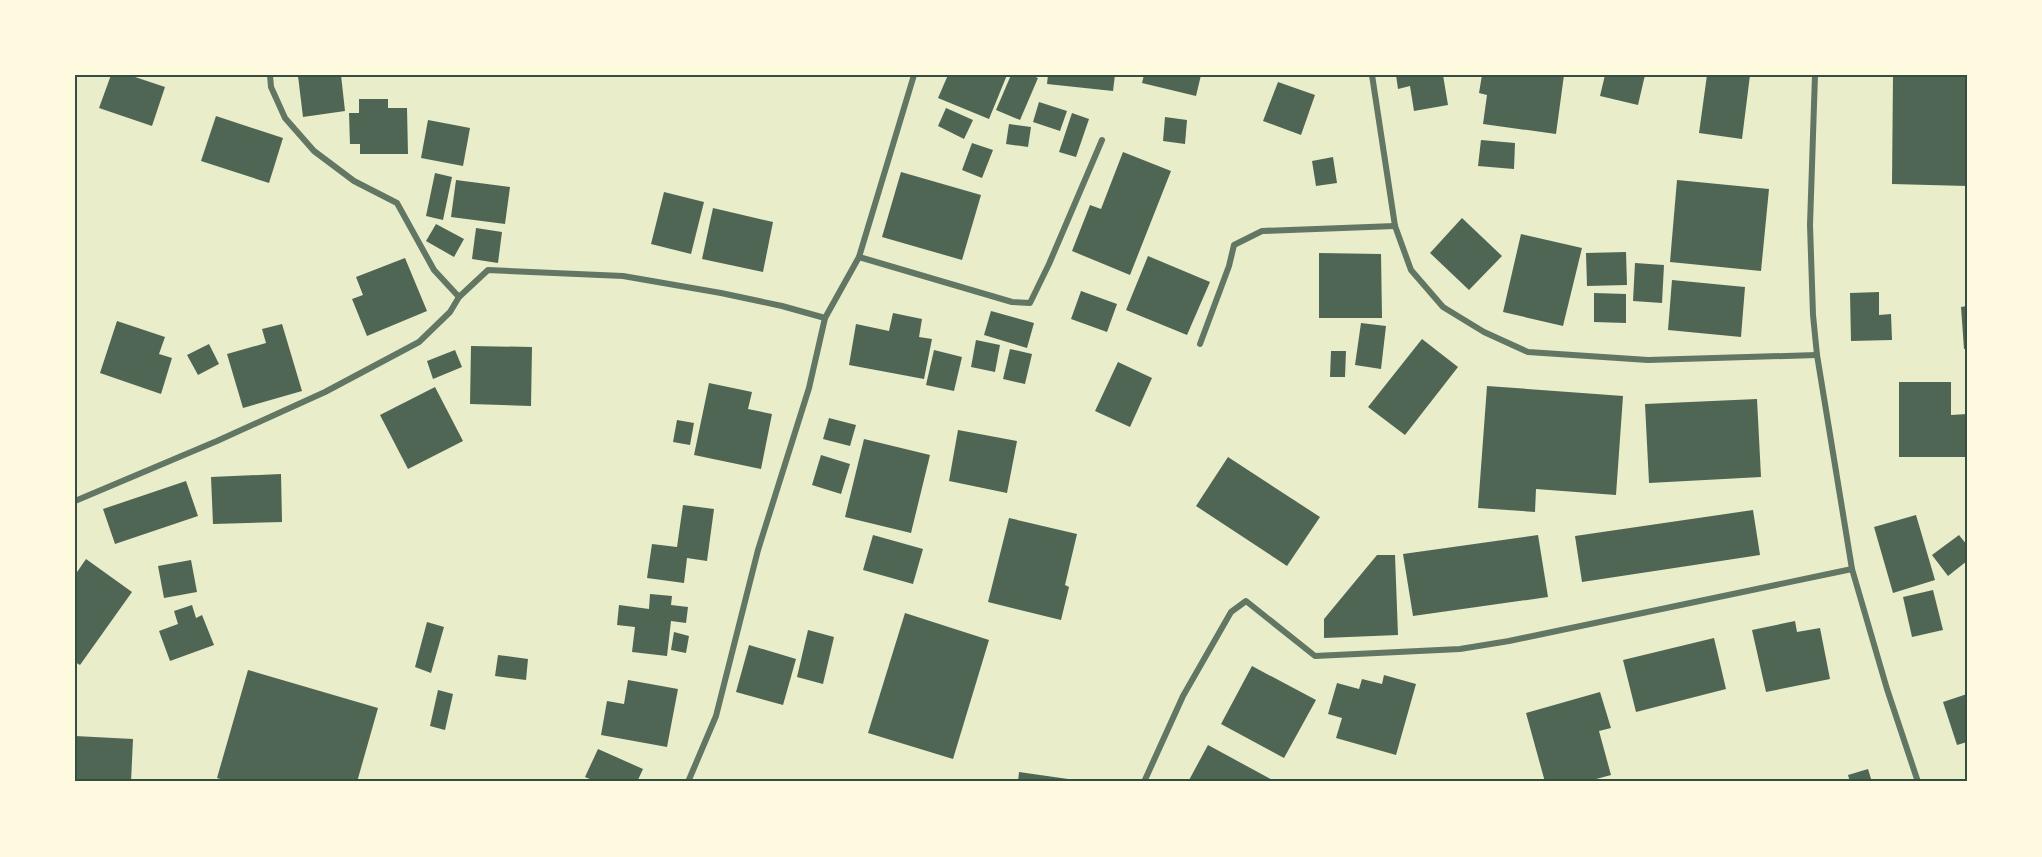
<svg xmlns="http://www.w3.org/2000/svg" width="2042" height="857" font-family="Roboto,sans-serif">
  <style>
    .building { fill: #4f6655 }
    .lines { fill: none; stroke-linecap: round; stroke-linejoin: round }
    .minor { stroke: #617663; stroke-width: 6 }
    .neatline { fill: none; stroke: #344e41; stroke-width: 2 }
  </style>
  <rect width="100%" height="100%" fill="#e9edc9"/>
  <!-- building -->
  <g class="building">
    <path d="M111,75H129L165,87L152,126L99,108Z"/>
    <path d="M341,75L345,111L303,117L298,76Z"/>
    <path d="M948,75H1007L989,119L938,98Z"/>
    <path d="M1011,75H1030L1038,78L1020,120L996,110Z"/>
    <path d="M1048,75H1115L1113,91L1047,84Z"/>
    <path d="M1144,75H1201L1196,96L1142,83Z"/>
    <path d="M1396,75H1443L1448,105L1414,111L1410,86L1398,89Z"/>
    <path d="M1482,75H1564L1556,134L1483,124L1487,95L1479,93Z"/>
    <path d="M1605,75H1645L1638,105L1600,96Z"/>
    <path d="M1707,75H1750L1742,139L1699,133Z"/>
    <path d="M1893,75H1967V186L1892,184Z"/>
    <path d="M1278,82L1315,95L1301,135L1263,121Z"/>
    <path d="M359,99H388V108H407L408,154H360V144H350L349,113H359Z"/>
    <path d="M1039,102L1067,111L1060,131L1033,122Z"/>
    <path d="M946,108L973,120L964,139L938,126Z"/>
    <path d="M1072,113L1089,119L1076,157L1059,152Z"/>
    <path d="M216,116L283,138L269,183L201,161Z"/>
    <path d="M1165,117L1187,120L1185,144L1163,141Z"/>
    <path d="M428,120L470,128L463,166L421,158Z"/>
    <path d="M1009,124L1031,127L1028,147L1006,144Z"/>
    <path d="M1481,140L1515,143L1514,169L1478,166Z"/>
    <path d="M972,143L993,150L982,178L962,170Z"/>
    <path d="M1123,152L1171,171L1130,275L1072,251L1090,205L1101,209Z"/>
    <path d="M1333,157L1337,183L1316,186L1312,161Z"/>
    <path d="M901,172L981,195L962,260L882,237Z"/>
    <path d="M435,173L452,177L443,220L426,216Z"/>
    <path d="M456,180L510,187L505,224L451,217Z"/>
    <path d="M1677,180L1769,189L1761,271L1670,262Z"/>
    <path d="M664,192L704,202L691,254L651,244Z"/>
    <path d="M713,208L773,222L763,272L702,259Z"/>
    <path d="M1462,218L1502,256L1469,290L1430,253Z"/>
    <path d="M436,224L464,239L454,257L426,241Z"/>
    <path d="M476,228L502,232L498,263L472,259Z"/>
    <path d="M1521,234L1582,248L1563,326L1503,312Z"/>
    <path d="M1626,252L1627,285L1587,286L1586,253Z"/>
    <path d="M1319,253L1381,254L1382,318H1319Z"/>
    <path d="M1148,256L1210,282L1187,335L1126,310Z"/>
    <path d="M405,258L427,311L367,336L352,299L363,295L356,277Z"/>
    <path d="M1635,263L1664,265L1662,303L1633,301Z"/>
    <path d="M1672,280L1745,287L1741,337L1668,330Z"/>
    <path d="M1081,291L1117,304L1107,332L1071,319Z"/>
    <path d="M1879,292V315L1891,314L1892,340L1851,341L1850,293Z"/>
    <path d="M1594,293L1626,294V323L1594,322Z"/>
    <path d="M1967,306V349H1964L1961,307Z"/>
    <path d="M991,311L1034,323L1027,348L984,335Z"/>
    <path d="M893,313L922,319L919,337L932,339L924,379L849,365L856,324L889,331Z"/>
    <path d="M117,321L165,337L159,354L172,358L161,394L100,373Z"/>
    <path d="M1361,323L1386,326L1381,369L1355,365Z"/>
    <path d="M282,324L302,391L243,408L227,354L266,343L262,329Z"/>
    <path d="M1422,339L1458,367L1405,435L1368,407Z"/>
    <path d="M976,340L1000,345L995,372L971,367Z"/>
    <path d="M209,344L219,364L198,375L187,355Z"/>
    <path d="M471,346L532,347L531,406L470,404Z"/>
    <path d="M1010,349L1032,354L1025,384L1003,379Z"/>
    <path d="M455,350L462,367L433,379L427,361Z"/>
    <path d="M934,350L962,357L954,391L926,385Z"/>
    <path d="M1331,351H1346L1345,377H1330Z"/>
    <path d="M1118,362L1152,378L1130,427L1095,411Z"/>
    <path d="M1899,382H1951V415L1967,414V457H1899Z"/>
    <path d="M709,383L752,392L748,409L772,414L761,469L694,455Z"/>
    <path d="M1487,386L1623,396L1616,495L1536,489L1535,512L1478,508Z"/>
    <path d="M435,387L463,441L408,469L380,415Z"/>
    <path d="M1757,399L1761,477L1649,483L1645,404Z"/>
    <path d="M829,418L856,425L850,446L823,439Z"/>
    <path d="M677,420L694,423L690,445L673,442Z"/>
    <path d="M958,430L1017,441L1007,493L949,481Z"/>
    <path d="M864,439L930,455L911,533L845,517Z"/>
    <path d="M821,455L850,464L841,494L812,485Z"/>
    <path d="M1228,457L1320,517L1287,566L1196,506Z"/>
    <path d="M281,474L282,522L213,524L211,477Z"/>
    <path d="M186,481L198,516L115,544L103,509Z"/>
    <path d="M683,505L714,509L707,561L687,558L684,583L647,578L652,544L677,547Z"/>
    <path d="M1753,510L1760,555L1582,582L1575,536Z"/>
    <path d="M1916,515L1935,580L1893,593L1874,527Z"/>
    <path d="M1009,518L1077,534L1065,585L1069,587L1061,620L988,602Z"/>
    <path d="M873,535L923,549L913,584L863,570Z"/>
    <path d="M1538,535L1548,597L1413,616L1403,554Z"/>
    <path d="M1959,535L1967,545V561L1948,576L1932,555Z"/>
    <path d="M1377,555H1395L1398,635L1324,638V619Z"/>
    <path d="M86,559L132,592L80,665L75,662V575Z"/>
    <path d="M191,560L197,592L164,598L158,566Z"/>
    <path d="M1933,590L1943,630L1912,637L1903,597Z"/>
    <path d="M650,594L672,596L671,605L688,607L686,623L671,621L667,656L632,652L635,627L617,625L619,605L649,609Z"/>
    <path d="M192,605L196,618L202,615L214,645L170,661L159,631L178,624L174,611Z"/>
    <path d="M905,613L989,640L953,759L868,733Z"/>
    <path d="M1795,621L1797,632L1820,628L1830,679L1766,692L1752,630Z"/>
    <path d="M427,622L444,627L431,673L415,667Z"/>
    <path d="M808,630L834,637L823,684L797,677Z"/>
    <path d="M674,632L689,636L686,653L671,650Z"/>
    <path d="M1714,638L1726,689L1636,712L1623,660Z"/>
    <path d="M749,645L796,659L783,705L736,692Z"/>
    <path d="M498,655L528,659L526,680L495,676Z"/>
    <path d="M1252,666L1316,700L1284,758L1221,724Z"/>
    <path d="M248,670L378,708L357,782H231L217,778Z"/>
    <path d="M1384,675L1416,684L1396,755L1336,738L1342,718L1328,714L1337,683L1359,689L1362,679L1382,684Z"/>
    <path d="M628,680L678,689L667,747L601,735L607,701L624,704Z"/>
    <path d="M438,690L453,694L445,730L430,726Z"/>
    <path d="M1600,692L1611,728L1599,731L1611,775L1585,782H1545L1526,713Z"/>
    <path d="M1967,694V742L1957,745L1943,702Z"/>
    <path d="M75,736L133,739L131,782H75Z"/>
    <path d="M1208,745L1276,782H1188Z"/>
    <path d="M598,749L643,769L637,782H597L585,777Z"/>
    <path d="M1868,769L1872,782H1850L1848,775Z"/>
    <path d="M1019,772L1075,780V782H1018Z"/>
  </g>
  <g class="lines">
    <!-- minor -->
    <g class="minor">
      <path d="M270,75L271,87L285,118L314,151L354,181L397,203L434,270L459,297"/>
      <path d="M1372,75L1395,226L1411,270L1443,307L1484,332L1528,352L1648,360L1817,355"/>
      <path d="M1815,75L1810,225L1813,315L1817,355L1852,569L1887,689L1918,782"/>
      <path d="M859,257L1012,302L1030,303L1049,264L1102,140"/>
      <path d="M1200,344L1229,266L1234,245L1262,231L1395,226"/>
      <path d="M75,501L217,441L325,392L419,342L450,312L459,297L488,270L623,276L721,293L782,306L825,318"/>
      <path d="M688,782L716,716L758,550L809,388L825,318L859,257L914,75"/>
      <path d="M1144,782L1183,696L1231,612L1246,601L1315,656L1460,649L1509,641L1852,569"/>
    </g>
  </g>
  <!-- border -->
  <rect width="2042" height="857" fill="none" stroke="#fefae0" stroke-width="153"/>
  <rect x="76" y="76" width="1890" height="704" class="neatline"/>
</svg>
